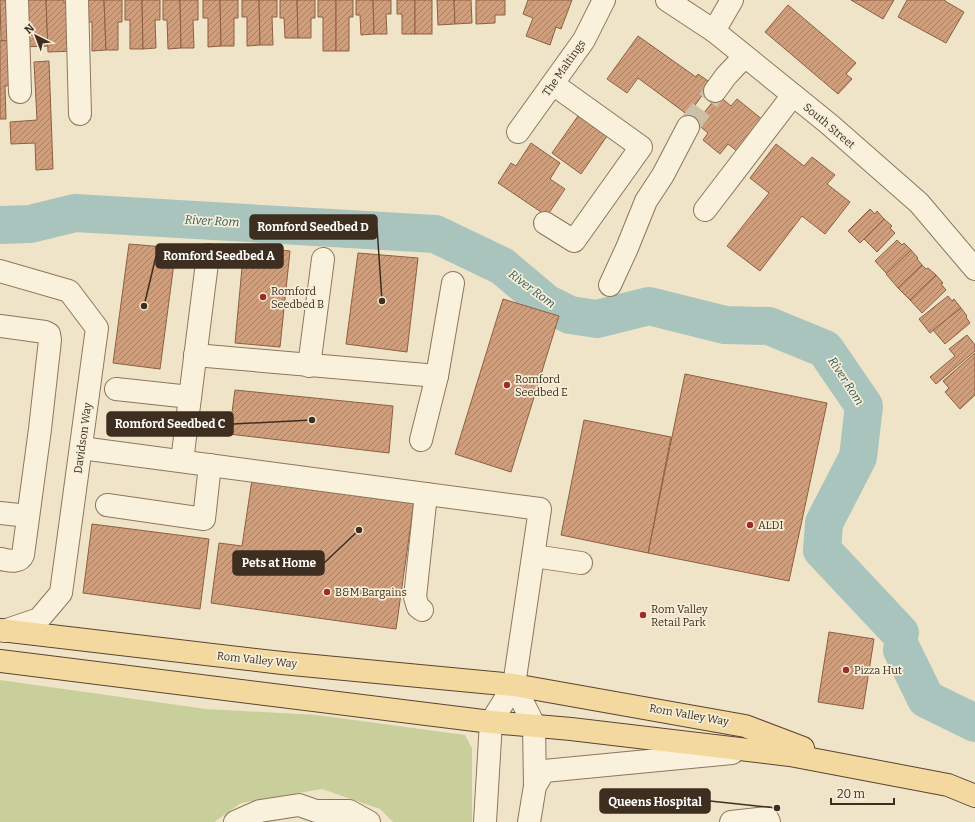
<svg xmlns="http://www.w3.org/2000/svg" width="975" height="822" font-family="Bitter,serif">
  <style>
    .grass { fill: #c9cf9b }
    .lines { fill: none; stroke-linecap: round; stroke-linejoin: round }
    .river { stroke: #a9c4bc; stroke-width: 38 }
    .building { fill: url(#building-hatch); stroke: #8d5f41 }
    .minor-tunnel { stroke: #ccc0a6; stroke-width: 22; stroke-dasharray: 22 11; stroke-linecap: butt }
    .minor-casing { stroke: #8d765c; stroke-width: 24 }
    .major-casing { stroke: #5b4430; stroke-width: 24 }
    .minor { stroke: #faf1dc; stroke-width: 22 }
    .major { stroke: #f3d9a0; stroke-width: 22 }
    .poi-dot { fill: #9e2a2b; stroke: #f7eed8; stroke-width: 1.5 }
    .labels { text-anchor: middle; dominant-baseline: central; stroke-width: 3.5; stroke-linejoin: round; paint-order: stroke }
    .street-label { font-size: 11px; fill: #3d2e20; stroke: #f7eed8 }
    .poi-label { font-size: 11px; fill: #3d2e20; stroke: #f7eed8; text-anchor: start }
    .water-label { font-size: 12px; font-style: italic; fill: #2f5d5a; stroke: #f7eed8 }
    .leader { fill: none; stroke: #3d2e20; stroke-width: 1.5 }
    .callout-dot { fill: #3d2e20; stroke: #f7eed8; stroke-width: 1.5 }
    .callout { fill: #3d2e20; stroke: #3d2e20; stroke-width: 1.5 }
    .callout-label { font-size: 12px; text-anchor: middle; font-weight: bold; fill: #fff }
  </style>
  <defs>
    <pattern id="building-hatch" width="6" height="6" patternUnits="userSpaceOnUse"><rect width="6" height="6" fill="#cf9f7d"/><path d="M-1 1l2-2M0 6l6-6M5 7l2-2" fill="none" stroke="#a98266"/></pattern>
  </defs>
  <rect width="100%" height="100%" fill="#f0e4c8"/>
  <!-- grass -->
  <path class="grass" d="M0,680L206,709L317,715L465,735L472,748V822H393L380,809L322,789L241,803L214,822H0Z"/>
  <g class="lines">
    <!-- river -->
    <g class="river">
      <path d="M0,225L30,224L75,213L435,234L502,266L546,303L570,315L597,319L649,306L725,325L769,326L825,349L864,406L858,457L824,523L822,550L900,633"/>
      <path d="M902,650L926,699L975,723"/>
    </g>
  </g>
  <!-- building -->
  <g class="building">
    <path d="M0,0H12L13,40L1,41Z"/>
    <path d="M28,0H46L48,46L22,47Z"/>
    <path d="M46,0H64V3L74,2L76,51L48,52Z"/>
    <path d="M87,0H104L106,50L92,51V22H87Z"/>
    <path d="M104,0H122V22H118V50H106Z"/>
    <path d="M125,0H142L143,49H130V20H125Z"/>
    <path d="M142,0H160V20H155L156,48L143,49Z"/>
    <path d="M163,0H180L181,48L168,49L167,20H163Z"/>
    <path d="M180,0H198V20H193L194,48H181Z"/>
    <path d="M203,0H220L221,46L208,47V18H203Z"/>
    <path d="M220,0H238V18H234V46H221Z"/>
    <path d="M242,0H259L260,45L247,46V17H242Z"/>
    <path d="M259,0H277V17H272L273,45H260Z"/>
    <path d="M280,0H297L298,38H285L284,18H280Z"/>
    <path d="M297,0H315V18H311V38H298Z"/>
    <path d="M318,0H336V51H323V17H318Z"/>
    <path d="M336,0H353V17H349V51H336Z"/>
    <path d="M356,0H373L374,34L361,35L360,15H356Z"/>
    <path d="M373,0H391V14H386L387,34H374Z"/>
    <path d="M397,0H415V34H402V14H397Z"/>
    <rect x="415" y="0" width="17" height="34"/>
    <path d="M437,0H454L455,24L438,25Z"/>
    <path d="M454,0H471L472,23L455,24Z"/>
    <path d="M476,0H505V15H495V23L476,24Z"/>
    <path d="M528,0H572L561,29L556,27L550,45L526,36L533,18L523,14Z"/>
    <path d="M851,0H894L883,19Z"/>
    <path d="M907,0H945V1L964,12L946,43L898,17Z"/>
    <path d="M788,5L856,63L846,74L852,79L838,94L765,32Z"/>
    <path d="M638,36L696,77L698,74L711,83L688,115L638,78L627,93L607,79Z"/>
    <path d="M13,40L15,85L5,86L6,119H0V41Z"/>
    <path d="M49,61L53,169L36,170L35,143L11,144L10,122L37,120L34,62Z"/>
    <path d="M718,95L731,106L737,99L763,120L738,152L728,144L720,154L703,140L708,133L696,123Z"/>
    <path d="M578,116L607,136L581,174L552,153Z"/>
    <path d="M531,143L560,163L550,179L565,189L547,216L498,183L511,163L516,166Z"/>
    <path d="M776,144L804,166L812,157L835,175L827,184L850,202L825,234L802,216L760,271L727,246L769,193L750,178Z"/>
    <path d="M870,209L875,214L877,211L884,219L860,243L848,231Z"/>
    <path d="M884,219L892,226L890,228L895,233L877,252L864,239Z"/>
    <path d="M897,240L902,245L904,243L911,250L887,274L875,261Z"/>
    <path d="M129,244L176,248L160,369L113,363Z"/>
    <path d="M244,246L290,251L280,347L235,343Z"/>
    <path d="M911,250L918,258L917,259L922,265L898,288L886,274Z"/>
    <path d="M358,253L418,258L407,352L346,344Z"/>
    <path d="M922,265L926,269L928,268L936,275L910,300L898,288Z"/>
    <path d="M936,275L943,283L941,284L946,290L922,313L910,300Z"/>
    <path d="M948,296L952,301L954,299L961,308L930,333L919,319Z"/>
    <path d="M503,299L559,316L511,472L455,454Z"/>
    <path d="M961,308L967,316L966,317L970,323L945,344L933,330Z"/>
    <path d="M967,335L975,345V351L936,384L930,377L955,356L949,349Z"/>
    <path d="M975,353V395L960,409L945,392L949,388L943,381Z"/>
    <path d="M685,374L827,403L789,581L648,553Z"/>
    <path d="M235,390L393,406L389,453L229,434Z"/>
    <path d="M584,420L671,437L648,553L561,535Z"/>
    <path d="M253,473L415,495L396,629L211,603L219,543L242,546Z"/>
    <path d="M92,524L209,539L200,609L83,593Z"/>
    <path d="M829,632L874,639L863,709L818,702Z"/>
  </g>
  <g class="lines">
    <!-- minor-tunnel -->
    <path class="minor-tunnel" d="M688,127L715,91"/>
    <!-- minor casing -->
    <g class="minor-casing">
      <g id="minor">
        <path d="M17,0L20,92"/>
        <path d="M77,0L80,114"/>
        <path d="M667,0L714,31L829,124L919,203L975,269"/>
        <path d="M714,31L732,0"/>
        <path d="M715,91L726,76L744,57"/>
        <path d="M518,132L584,40L604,0"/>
        <path d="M705,210L793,95"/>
        <path d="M545,223L574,241L641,147L553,84"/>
        <path d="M0,271L69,291L97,328L61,593L39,619L4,631"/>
        <path d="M610,285L627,248L646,201L663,175L688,127"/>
        <path d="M0,326L45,332L49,334L50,340L40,429L23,555C19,564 8,560 0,559"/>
        <path d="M195,355L437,376L453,283"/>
        <path d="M309,366L323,259"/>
        <path d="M116,389L190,397"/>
        <path d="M421,440L437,376"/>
        <path d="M81,448L540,509L514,685L491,722L485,822"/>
        <path d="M182,461L208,255"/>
        <path d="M107,505L204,519L210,465"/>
        <path d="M0,513L28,516"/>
        <path d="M534,556L581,563"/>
        <path d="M422,610L418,607L415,597L426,494"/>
        <path d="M514,685L534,725L535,786L529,822"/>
        <path d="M535,786L544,771L732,753"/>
        <path d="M235,822L260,811L299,805L316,811H349L369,822"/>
        <path d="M731,822L767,818L769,822"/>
      </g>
    </g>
    <!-- major casing -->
    <g class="major-casing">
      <g id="major">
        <path d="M0,630L282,663L514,685L745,726L803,748"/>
        <path d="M0,661L491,722L571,729L790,755L948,785L975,796"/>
      </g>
    </g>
    <!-- minor -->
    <use href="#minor" class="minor"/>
    <!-- major -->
    <use href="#major" class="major"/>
  </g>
  <!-- markers -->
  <g class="poi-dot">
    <circle cx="263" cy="297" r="4"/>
    <circle cx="507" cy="385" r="4"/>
    <circle cx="750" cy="525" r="4"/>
    <circle cx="327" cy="592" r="4"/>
    <circle cx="643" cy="615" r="4"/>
    <circle cx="846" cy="670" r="4"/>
  </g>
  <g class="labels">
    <!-- street labels -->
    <g class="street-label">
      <text transform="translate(564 68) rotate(-55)">The Maltings</text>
      <text transform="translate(829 126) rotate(40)">South Street</text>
      <text transform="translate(83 438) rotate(-82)">Davidson Way</text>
      <text transform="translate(257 660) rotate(6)">Rom Valley Way</text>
      <text transform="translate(689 715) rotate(10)">Rom Valley Way</text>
    </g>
    <!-- poi labels -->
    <g class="poi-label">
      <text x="271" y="291">Romford<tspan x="271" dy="13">Seedbed B</tspan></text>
      <text x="515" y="379">Romford<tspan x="515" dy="13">Seedbed E</tspan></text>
      <text x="758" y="525">ALDI</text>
      <text x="335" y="592">B&amp;M Bargains</text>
      <text x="651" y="609">Rom Valley<tspan x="651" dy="13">Retail Park</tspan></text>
      <text x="854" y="670">Pizza Hut</text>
    </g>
    <!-- water labels -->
    <g class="water-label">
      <text transform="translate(212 221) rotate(3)">River Rom</text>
      <text transform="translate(532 289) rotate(37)">River Rom</text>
      <text transform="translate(846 381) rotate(57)">River Rom</text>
    </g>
  </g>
  <!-- callouts -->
  <path class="leader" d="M382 301L377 227M144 306L156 256M312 420L233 424M359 530L324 563M777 808L710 801"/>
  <g class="callout-dot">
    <circle cx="382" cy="301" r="4"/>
    <circle cx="144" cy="306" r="4"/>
    <circle cx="312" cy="420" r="4"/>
    <circle cx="359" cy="530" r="4"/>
    <circle cx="777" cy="808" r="4"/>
  </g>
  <g class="callout">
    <rect x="250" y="215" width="127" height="24" rx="4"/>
    <rect x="156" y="244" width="127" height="24" rx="4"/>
    <rect x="107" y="412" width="126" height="24" rx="4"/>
    <rect x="233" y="551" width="91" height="24" rx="4"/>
    <rect x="600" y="789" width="110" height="24" rx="4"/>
  </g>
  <g class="callout-label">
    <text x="313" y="231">Romford Seedbed D</text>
    <text x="219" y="260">Romford Seedbed A</text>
    <text x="170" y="428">Romford Seedbed C</text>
    <text x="279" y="567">Pets at Home</text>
    <text x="655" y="806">Queens Hospital</text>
  </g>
  <!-- north arrow -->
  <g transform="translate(36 36) rotate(318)" stroke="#f7eed8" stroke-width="3" paint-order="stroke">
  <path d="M0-3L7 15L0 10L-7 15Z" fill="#3d2e20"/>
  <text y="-6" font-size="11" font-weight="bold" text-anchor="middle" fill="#3d2e20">N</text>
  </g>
  <!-- scale -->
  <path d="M831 798v6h63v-6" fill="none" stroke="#3d2e20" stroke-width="2"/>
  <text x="837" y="798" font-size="12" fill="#3d2e20" stroke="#f7eed8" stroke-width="3" paint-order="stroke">20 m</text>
</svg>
